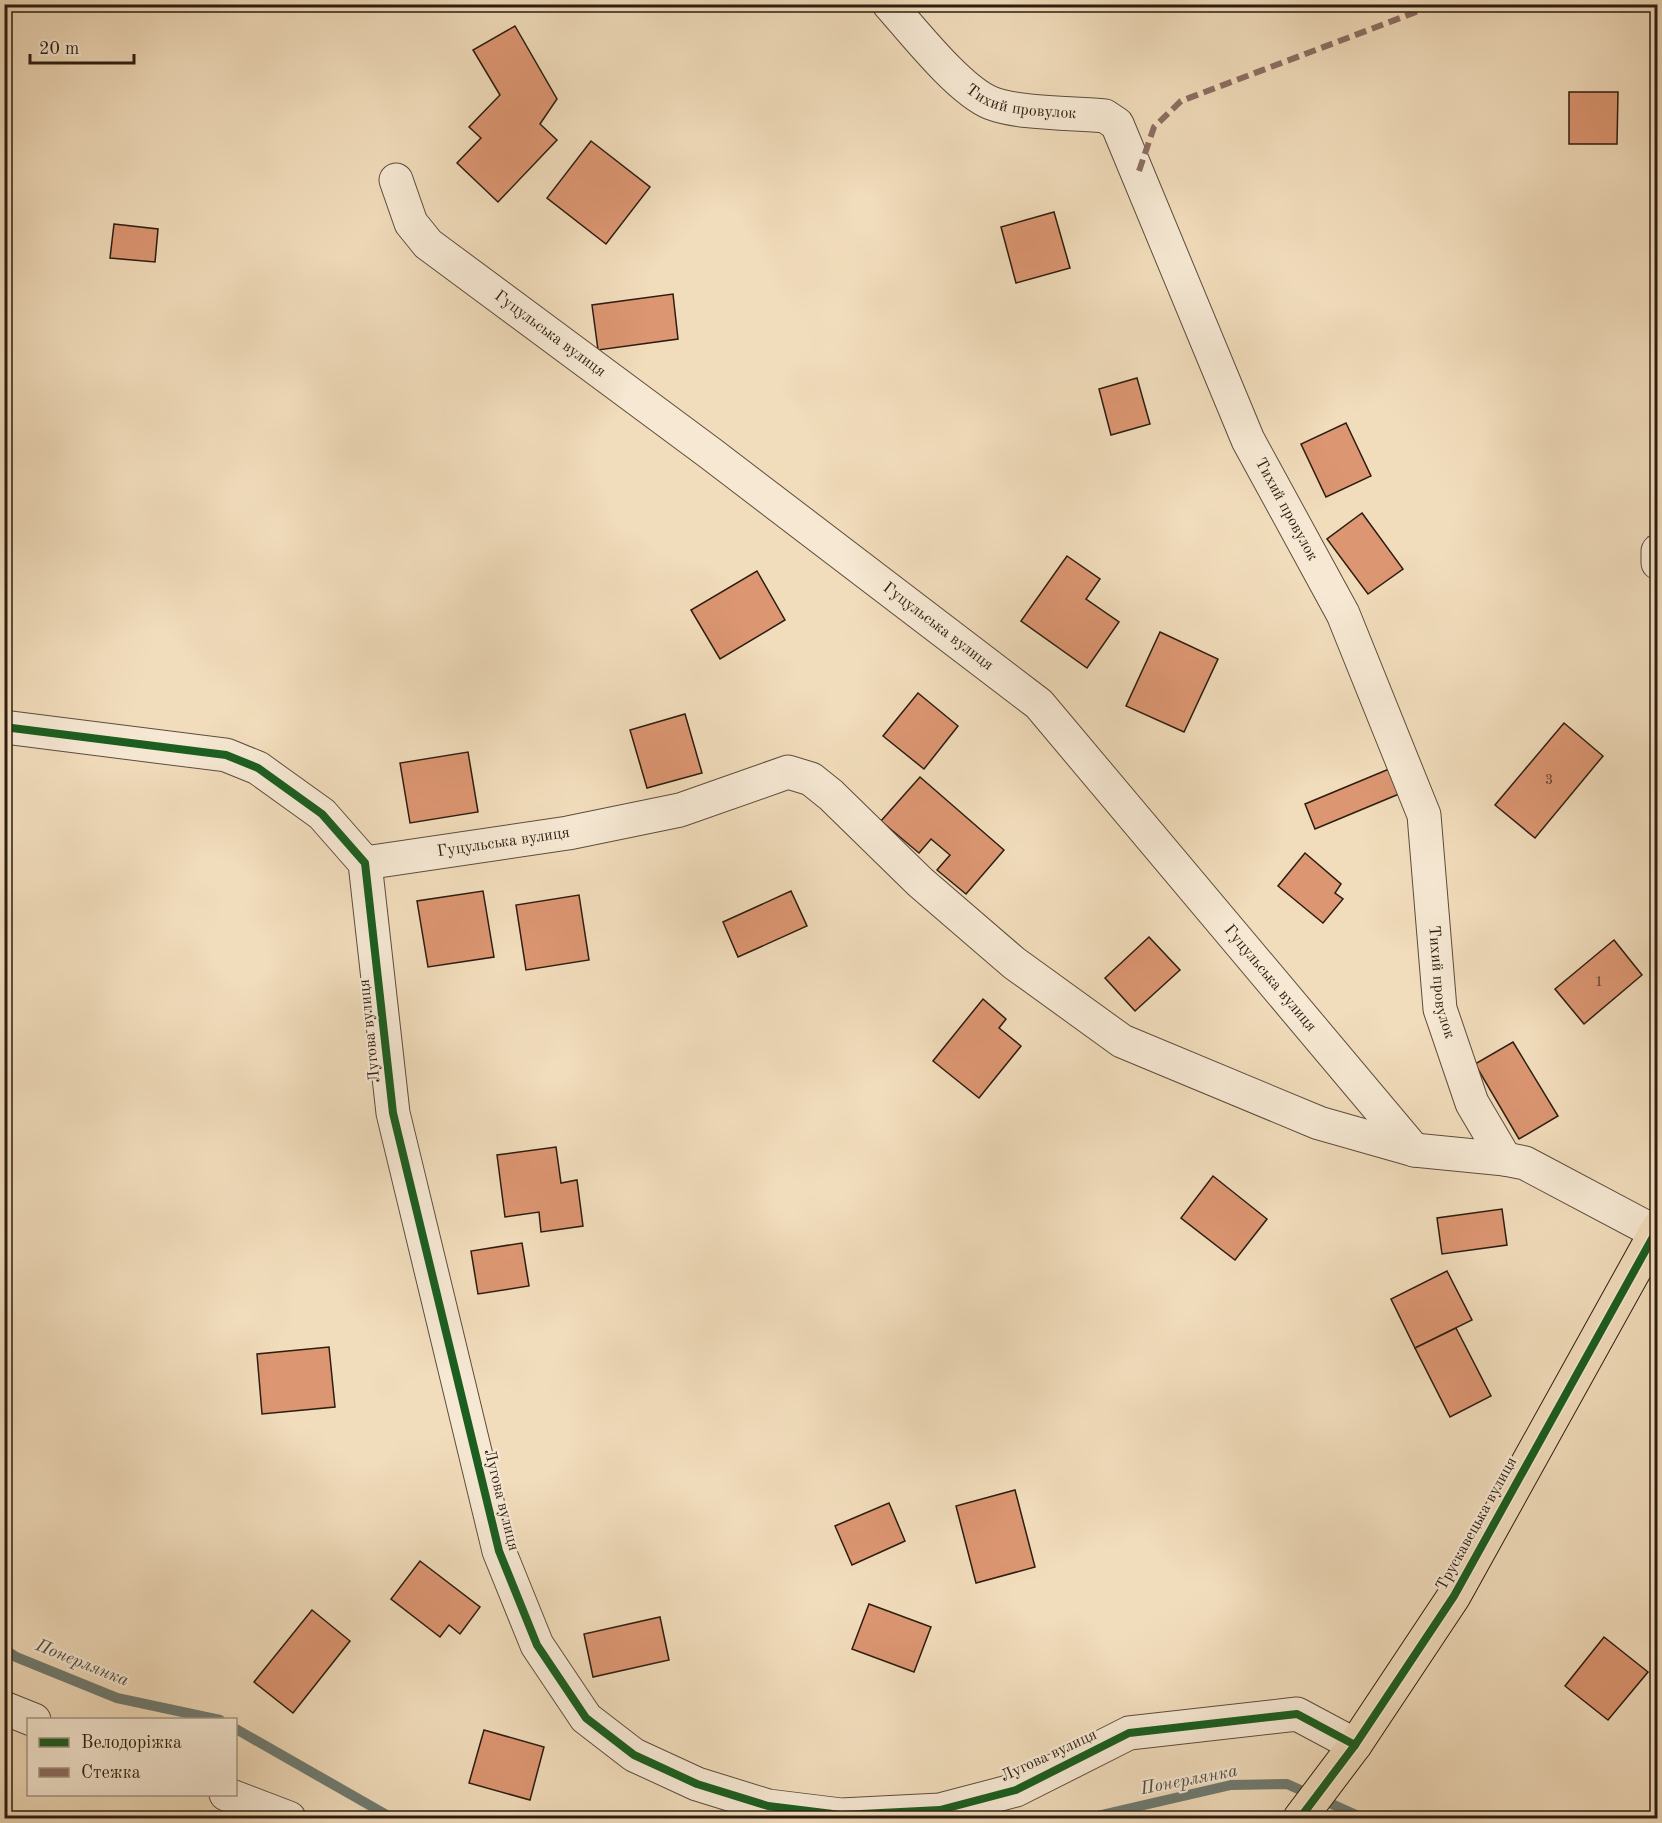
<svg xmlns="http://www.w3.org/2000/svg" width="1662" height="1823" font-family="'Old Standard TT',serif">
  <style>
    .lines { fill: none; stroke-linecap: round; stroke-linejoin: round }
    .stream { stroke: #6f7c73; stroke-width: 10 }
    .building { fill: #dc9672; stroke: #2c1d11; stroke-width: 1.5 }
    .minor-casing { stroke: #5d4d3c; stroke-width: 35 }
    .major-casing { stroke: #2c1d11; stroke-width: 35 }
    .minor { stroke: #f6e8d3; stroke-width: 33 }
    .major { stroke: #f1dcbb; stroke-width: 33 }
    .quiet { stroke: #8d6e63; stroke-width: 6; stroke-dasharray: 12 6; stroke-linecap: butt }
    .cycleway-casing { stroke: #f6e8d3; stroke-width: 11 }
    .cycleway { stroke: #1b5e20; stroke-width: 8 }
    .labels { text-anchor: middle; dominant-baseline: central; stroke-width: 4.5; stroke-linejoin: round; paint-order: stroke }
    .number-label { font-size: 14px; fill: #583b29 }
    .street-label { font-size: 16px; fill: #2c1d11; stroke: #f6e8d3 }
    .water-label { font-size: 18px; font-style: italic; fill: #4d4c42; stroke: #f6e8d3 }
  </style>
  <rect width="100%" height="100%" fill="#f1dcbb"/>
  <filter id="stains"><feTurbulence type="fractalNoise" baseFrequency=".00333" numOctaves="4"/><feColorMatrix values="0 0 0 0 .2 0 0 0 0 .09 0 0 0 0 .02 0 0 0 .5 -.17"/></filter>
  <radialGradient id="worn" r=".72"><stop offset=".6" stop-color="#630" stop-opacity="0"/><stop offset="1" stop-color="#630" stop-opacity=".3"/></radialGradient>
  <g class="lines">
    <!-- stream -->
    <g class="stream">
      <path d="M4,1649L16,1657L117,1698L220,1720"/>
      <path d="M236,1729L392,1818"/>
      <path d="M1088,1818L1231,1785L1287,1784L1363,1818"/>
    </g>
  </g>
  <!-- building -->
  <g class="building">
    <path d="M515,26L557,99L540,124L557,140L498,202L457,163L481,138L469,127L500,95L473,50Z"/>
    <path d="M1569,92H1618L1617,144H1569Z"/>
    <path d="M591,141L650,187L606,244L547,198Z"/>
    <path d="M1054,212L1070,268L1016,283L1001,227Z"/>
    <path d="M114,224L158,229L155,262L110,258Z"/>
    <path d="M673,294L678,339L598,350L592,305Z"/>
    <path d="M1137,378L1150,424L1111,435L1099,389Z"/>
    <path d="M1346,423L1371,476L1326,497L1301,444Z"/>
    <path d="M1362,513L1403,569L1368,594L1327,539Z"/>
    <path d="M1067,556L1100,579L1086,599L1119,622L1087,668L1021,621Z"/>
    <path d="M757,571L785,620L720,659L691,610Z"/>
    <path d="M1160,632L1218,659L1184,732L1126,706Z"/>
    <path d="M918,693L958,726L924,769L883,736Z"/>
    <path d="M685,714L702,773L647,788L630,730Z"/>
    <path d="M1564,723L1603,756L1535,838L1495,805Z"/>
    <path d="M468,752L478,812L410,823L400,763Z"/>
    <path d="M1389,769L1399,794L1315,829L1305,804Z"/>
    <path d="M920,777L1004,850L966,894L937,870L950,855L931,839L919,853L881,821Z"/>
    <path d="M1305,853L1341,884L1335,893L1343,899L1323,923L1278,886Z"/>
    <path d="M483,891L494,957L428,967L417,901Z"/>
    <path d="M791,891L807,926L738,957L723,922Z"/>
    <path d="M579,895L589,960L526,970L516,905Z"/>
    <path d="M1149,937L1180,970L1135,1011L1105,978Z"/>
    <path d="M1614,940L1642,975L1584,1024L1555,989Z"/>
    <path d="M983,999L1006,1019L999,1028L1021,1046L979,1098L933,1061Z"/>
    <path d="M1513,1042L1558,1116L1519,1139L1475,1064Z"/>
    <path d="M556,1147L561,1183L577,1180L583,1226L541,1232L539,1212L505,1217L497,1155Z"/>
    <path d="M1213,1176L1267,1219L1235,1260L1181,1218Z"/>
    <path d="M1502,1209L1507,1245L1442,1254L1437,1218Z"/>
    <path d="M522,1243L529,1286L478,1294L471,1251Z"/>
    <path d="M1447,1271L1472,1320L1415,1348L1391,1299Z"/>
    <path d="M1456,1328L1491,1396L1450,1417L1415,1348Z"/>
    <path d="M329,1347L335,1407L262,1414L257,1354Z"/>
    <path d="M1015,1490L1035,1567L976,1583L956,1506Z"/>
    <path d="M889,1503L905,1541L852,1565L835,1526Z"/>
    <path d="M420,1561L480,1607L460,1634L449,1625L440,1637L391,1599Z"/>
    <path d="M869,1604L931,1627L914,1672L852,1649Z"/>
    <path d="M312,1610L350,1641L293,1713L254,1682Z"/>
    <path d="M660,1617L669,1660L593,1677L584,1634Z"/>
    <path d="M1604,1637L1648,1672L1608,1720L1565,1686Z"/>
    <path d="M484,1730L544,1747L530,1800L469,1783Z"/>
  </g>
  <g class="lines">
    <!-- minor casing -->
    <g class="minor-casing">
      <g id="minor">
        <path id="s1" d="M889,4C913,31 959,90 991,103C1019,114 1074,113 1105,116L1117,124L1248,440L1343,614L1424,815L1440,1009L1472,1103L1505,1159"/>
        <path id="s2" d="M396,180L411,223L428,244L710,453L1039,704L1414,1150"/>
        <path d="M1658,551V563"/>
        <path d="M4,727L226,755L258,768L322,814L365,863L393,1113L499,1551L537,1645L586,1718L634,1755L697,1784L768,1806L841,1815L940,1810L1016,1790L1129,1733L1297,1714L1355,1745"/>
        <path id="s3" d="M365,863L568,833L680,810L788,772L811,779L831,795L920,882L1014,963L1122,1041L1319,1123L1414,1150L1505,1159L1525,1163L1655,1232"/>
        <path d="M4,1708L34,1720"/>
        <path d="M226,1794L289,1818"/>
      </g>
    </g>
    <!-- major casing -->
    <g class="major-casing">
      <path id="major" d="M1300,1818L1355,1745L1454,1596L1658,1228"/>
    </g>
    <!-- minor -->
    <use href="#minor" class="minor"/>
    <!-- major -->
    <use href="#major" class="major"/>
    <!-- quiet -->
    <path class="quiet" d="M1139,171L1154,127L1181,101L1437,4"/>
    <!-- cycleway casing -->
    <g class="cycleway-casing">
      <g id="cycleway">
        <path d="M4,727L226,755L258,768L322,814L365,863L393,1113L499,1551L537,1645L586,1718L634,1755L697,1784L768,1806L841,1815L940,1810L1016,1790L1129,1733L1297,1714L1355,1745"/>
        <path d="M1300,1818L1355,1745L1454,1596L1658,1228"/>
      </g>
    </g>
    <!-- cycleway -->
    <use href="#cycleway" class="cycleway"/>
  </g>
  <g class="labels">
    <!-- number labels -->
    <g class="number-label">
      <text x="1549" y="780">3</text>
      <text x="1599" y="982">1</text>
    </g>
    <!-- street labels -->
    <g class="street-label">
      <text stroke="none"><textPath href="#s1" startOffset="172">Тихий провулок</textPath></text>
      <text stroke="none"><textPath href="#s2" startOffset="224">Гуцульська вулиця</textPath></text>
      <text stroke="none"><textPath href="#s1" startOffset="694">Тихий провулок</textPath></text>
      <text stroke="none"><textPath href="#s2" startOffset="710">Гуцульська вулиця</textPath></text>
      <text stroke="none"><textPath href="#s3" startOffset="140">Гуцульська вулиця</textPath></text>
      <text stroke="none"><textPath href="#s2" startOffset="1196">Гуцульська вулиця</textPath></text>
      <text stroke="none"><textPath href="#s1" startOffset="1198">Тихий провулок</textPath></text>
      <text transform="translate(370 1031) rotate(-96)">Лугова вулиця</text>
      <text transform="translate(501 1500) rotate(76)">Лугова вулиця</text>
      <text transform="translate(1477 1524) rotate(-61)">Трускавецька вулиця</text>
      <text transform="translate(1049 1756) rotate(-25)">Лугова вулиця</text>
    </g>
    <!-- water labels -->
    <g class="water-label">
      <text transform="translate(82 1663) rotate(22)">Понерлянка</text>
      <text transform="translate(1189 1780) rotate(-11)">Понерлянка</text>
    </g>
  </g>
  <!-- margin -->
  <rect width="1662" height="1823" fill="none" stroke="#f1dcbb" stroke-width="24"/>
  <rect x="6" y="6" width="1650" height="1811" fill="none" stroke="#2c1d11" stroke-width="3"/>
  <rect x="12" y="12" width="1638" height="1799" fill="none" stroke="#2c1d11" stroke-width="1.5"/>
  <!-- legend -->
  <rect x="27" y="1718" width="210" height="78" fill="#f6e8d3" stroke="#a59785" stroke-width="1.5"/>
  <rect x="39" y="1738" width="30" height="9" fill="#1b5e20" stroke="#a59785" stroke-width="1.5"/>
  <text x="81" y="1748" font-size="18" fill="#2c1d11">Велодоріжка</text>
  <rect x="39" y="1768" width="30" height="9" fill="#8d6e63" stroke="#a59785" stroke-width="1.5"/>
  <text x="81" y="1778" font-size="18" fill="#2c1d11">Стежка</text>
  <!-- scale -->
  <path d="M30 54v9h104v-9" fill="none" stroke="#2c1d11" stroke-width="3"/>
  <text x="39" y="54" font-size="18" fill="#2c1d11" stroke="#f6e8d3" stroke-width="4.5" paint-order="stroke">20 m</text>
  <rect width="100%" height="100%" filter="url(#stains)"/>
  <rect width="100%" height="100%" fill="url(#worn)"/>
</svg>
